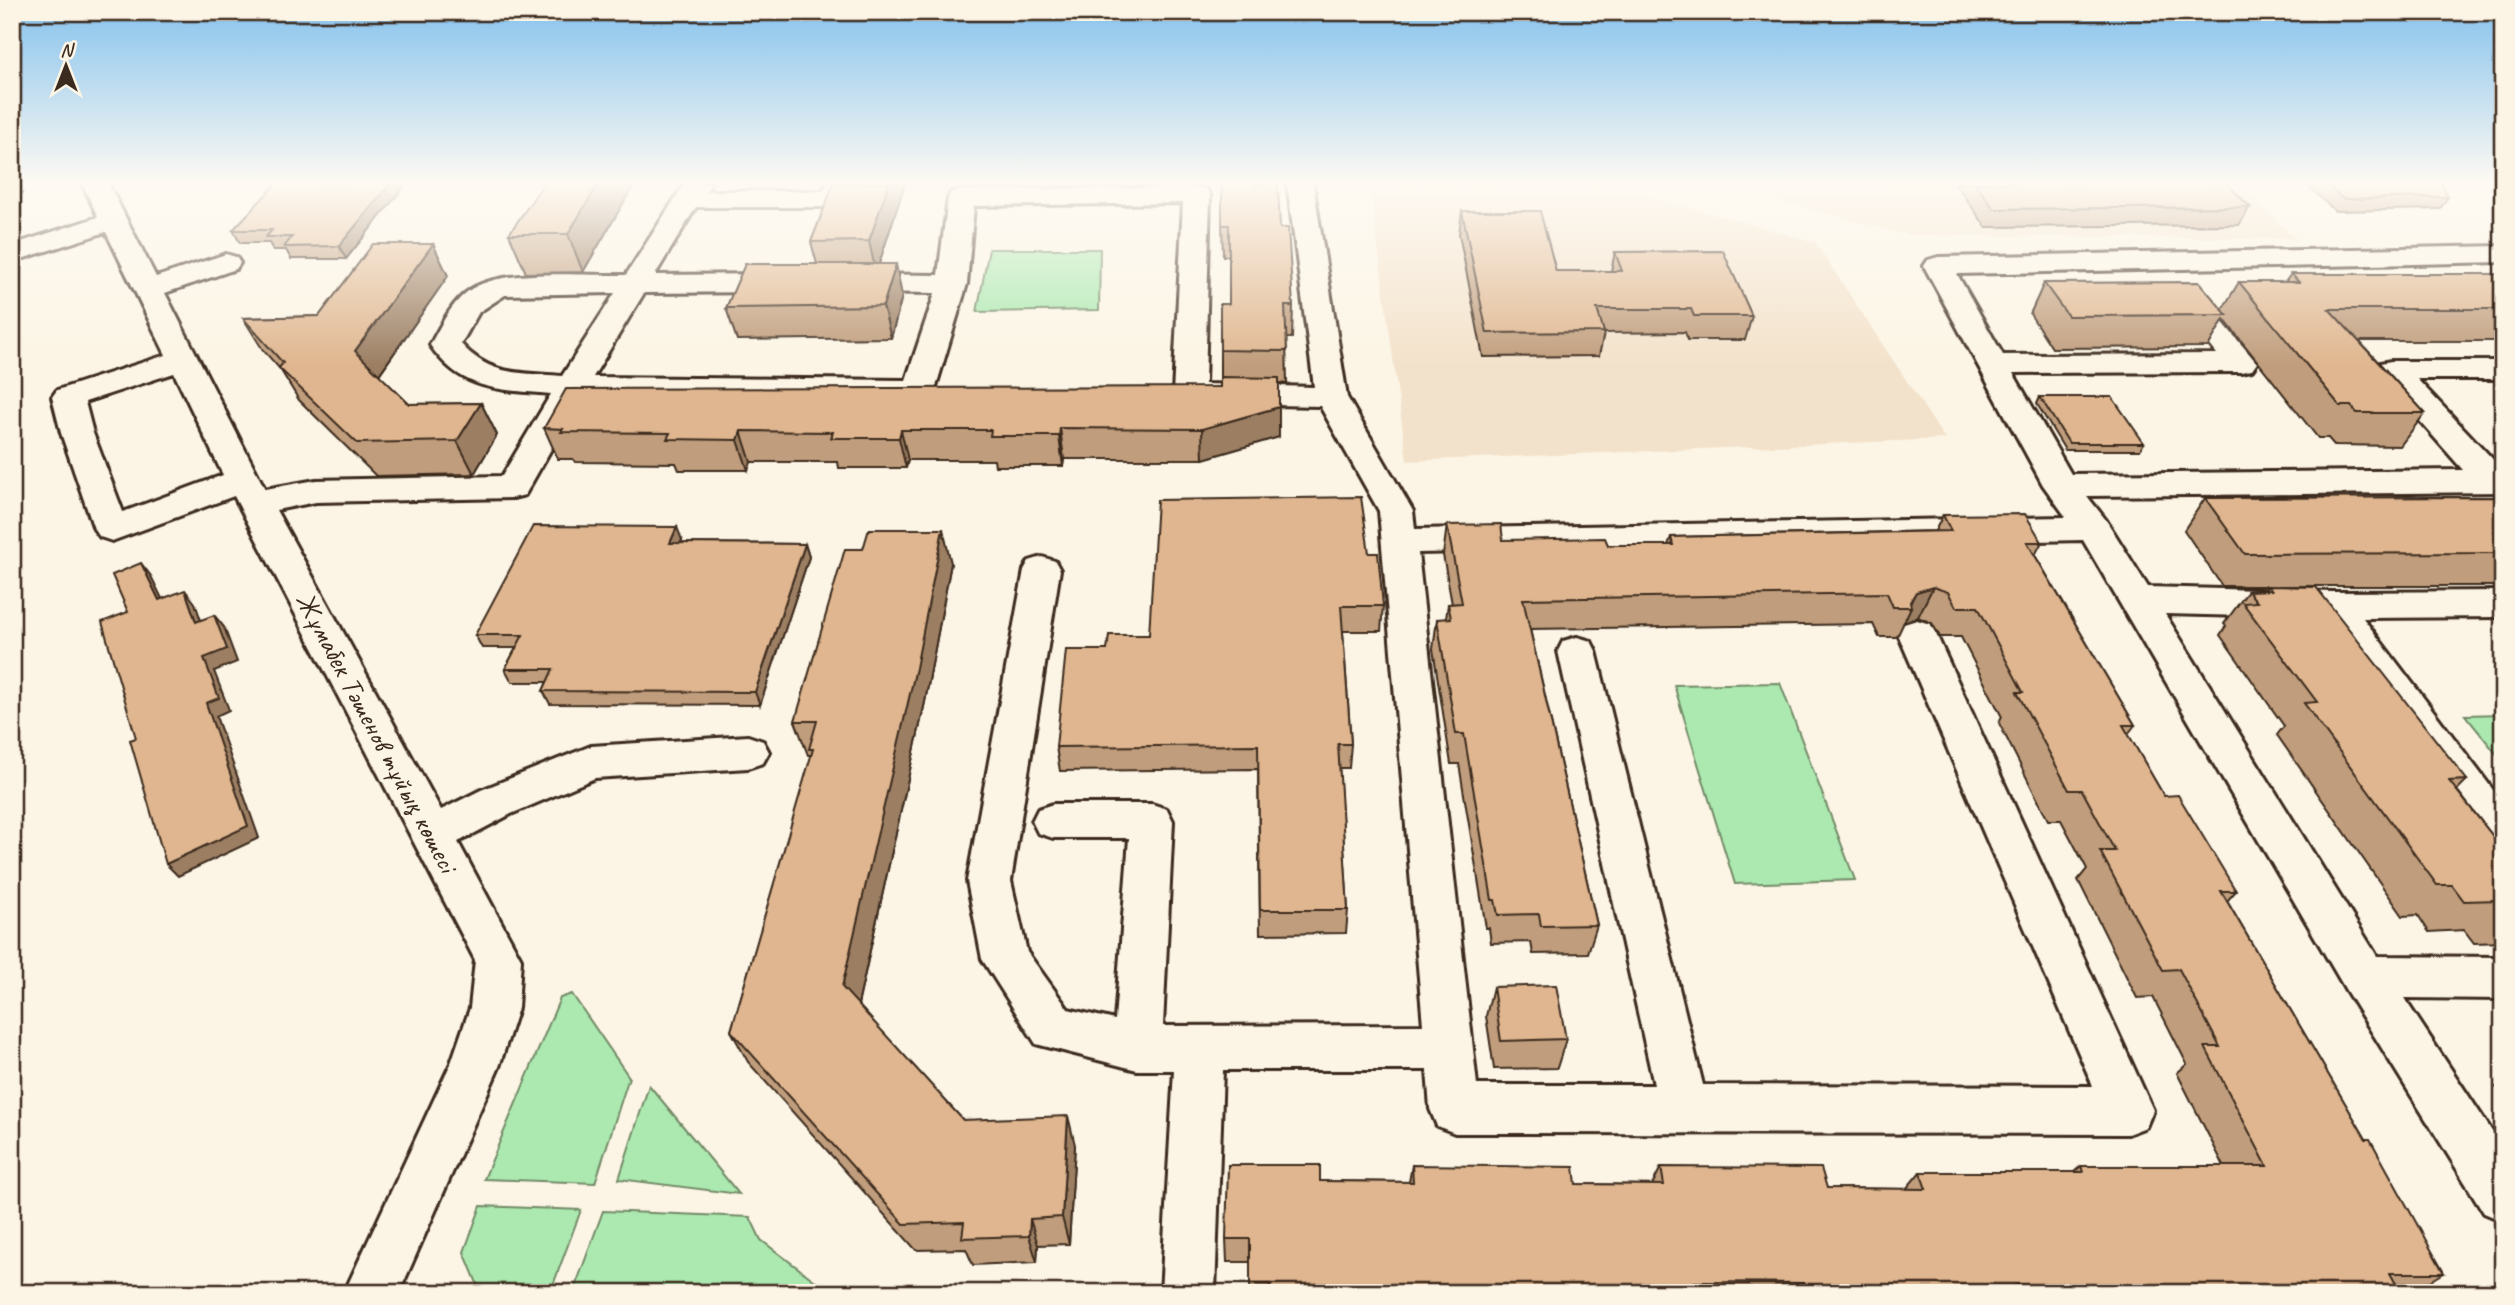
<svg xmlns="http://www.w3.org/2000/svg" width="2515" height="1305" font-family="Caveat,sans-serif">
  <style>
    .built { fill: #f3e2cb }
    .green { fill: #abe9b0; stroke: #738a67; stroke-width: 2 }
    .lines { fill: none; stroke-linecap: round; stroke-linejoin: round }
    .minor-casing { stroke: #3b2a1e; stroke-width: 6 }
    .minor { fill: #fcf5e5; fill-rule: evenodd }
    .wall { fill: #c09d7b; stroke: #3b2a1e; stroke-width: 2 }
    .shaded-wall { fill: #9c7f64; stroke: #3b2a1e; stroke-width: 2 }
    .building { fill: #dfb68f; stroke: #3b2a1e; stroke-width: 2 }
    .labels { text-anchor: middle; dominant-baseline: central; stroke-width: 6; stroke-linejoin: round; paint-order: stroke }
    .street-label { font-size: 28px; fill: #3b2a1e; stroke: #fcf5e5 }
  </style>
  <rect width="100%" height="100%" fill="#fcf5e5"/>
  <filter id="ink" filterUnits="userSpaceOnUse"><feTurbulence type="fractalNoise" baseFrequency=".0143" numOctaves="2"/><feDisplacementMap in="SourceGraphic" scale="14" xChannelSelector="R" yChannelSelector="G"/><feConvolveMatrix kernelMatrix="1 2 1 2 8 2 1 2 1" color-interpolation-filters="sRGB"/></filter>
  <g filter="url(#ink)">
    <!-- built -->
    <g class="built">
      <path d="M1369,183H1600L1815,242L1945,439L1407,461Z"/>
      <path d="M1712,183H2237L2296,239L1908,235Z"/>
    </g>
    <!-- green -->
    <g class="green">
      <path d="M989,249H1100L1099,310L977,312Z"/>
      <path d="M1780,683L1855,880L1735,884L1674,685Z"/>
      <path d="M2503,714V762L2465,715Z"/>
      <path d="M572,994L629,1077L595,1183L484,1179L560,998Z"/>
      <path d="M649,1085L739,1194L619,1179Z"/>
      <path d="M481,1206L581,1210L550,1293H481L464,1252Z"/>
      <path d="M603,1211L750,1217L761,1240L831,1293H573Z"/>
    </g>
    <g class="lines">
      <!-- minor casing -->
      <g class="minor-casing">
        <path id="minor" d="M82,183H108L156,277L226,254L236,257L240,263L236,269L165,293L265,489L316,480L502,476L551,394C499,389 462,392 430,345C440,327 450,305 467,292C498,267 585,276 626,275L685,183H711L706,191H823L827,183H853L843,205L833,207H696L655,275L788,274L798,277L803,283L798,289L788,292L644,293L593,377L906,380L935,293L848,292L838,289L833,283L838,277L848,274L938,275L948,198L951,192L961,190L1197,187L1206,189L1210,195L1205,384L1314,387L1287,183H1313L1347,397L1413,511L1415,529L2066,517L2043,485L1924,266L1928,260L1938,257L2503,246V262L1957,274L2003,355L2217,354L2168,293L2173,287L2183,284L2193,287L2257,363L2252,370L2241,372L2013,373L2071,474L2463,470L2375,370L2380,363L2391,361H2503V379H2417L2503,470V492L2087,496L2106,520L2148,587L2333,592L2503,591V617L2363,618L2503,803V854L2488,849L2322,618L2165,614L2377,956L2503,957V999L2404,998L2503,1148V1221L2484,1213L2347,992L2083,540L1418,553L1477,1085H1654L1558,651L1563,641L1577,637L1591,641L1596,651L1703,1085L2093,1086L1898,634L1904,624L1917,620L1930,624L1936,634L2153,1110L2146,1127L2128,1134L1455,1133L1437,1126L1430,1109L1427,1070H1223L1215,1293H1161L1174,1070H1137L1036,1044L982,959L967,881L1024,570L1029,561L1042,557L1055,561L1060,570L1011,881L1027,952L1068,1009L1115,1020L1129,838H1053L1038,833L1032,821L1038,809L1053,804H1152L1167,809L1173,821L1163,1026L1423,1025L1379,511L1320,406L1189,403L1178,400L1173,393L1183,203L974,206L967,284L935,390L930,397L919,400L581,396L525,495L513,498L316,502L276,510L441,810L481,790L591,746L748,736L763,741L769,752L763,763L748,768L595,778L511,814L458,842L521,959L518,1008L499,1067L399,1293H344L451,1063L470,1008L475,960L234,496L112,541L100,537L94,529L61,433L52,397L57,390L166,355L106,232L12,262V245L98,217ZM615,293L562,376C520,372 491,377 461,344L479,312L505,295ZM174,373L223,475L123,512L93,433L85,402Z"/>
      </g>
      <!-- minor -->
      <use href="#minor" class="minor"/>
    </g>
    <!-- wall -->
    <g class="wall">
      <path d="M277,183H407L346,259H291L286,250H273L269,243H240L233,230Z"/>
      <path d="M635,183L583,272L526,273L509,234Z"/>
      <path d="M834,183H905L879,264L902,296L891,338L737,340L726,308L817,264L811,242Z"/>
      <path d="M1955,183H2226L2250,207L2239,225L1986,227Z"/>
      <path d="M2305,183H2441L2448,197L2440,209L2335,211Z"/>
      <path d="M1254,185L1280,228L1293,306L1292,338H1286L1287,384L1279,383V437L1203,459H1064L1063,466H995L994,460H908L906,468H839L838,462H751L748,470H679L676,463L575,462L573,459H558L544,428L1220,387V350L1229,304V256H1223L1222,225Z"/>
      <path d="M1462,211L1556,271H1611L1615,252L1752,316L1745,340H1688L1685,332L1604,333L1599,356L1483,357L1459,234Z"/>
      <path d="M433,244L448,276L379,375L409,404L481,403L497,435L474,474L376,476L299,400L280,369L263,350L243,318L319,316Z"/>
      <path d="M2291,274H2503V341H2359L2425,413L2400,446L2334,445L2328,438H2318L2224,319L2208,347L2052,348L2030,314L2044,283L2222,310L2239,282H2285Z"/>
      <path d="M2040,397L2144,443L2140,450H2065L2037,404Z"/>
      <path d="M2503,497V586H2280L2467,780L2457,790L2503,849V942L2474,943L2464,930L2429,932L2418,915L2403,916L2277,735L2284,726L2220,635L2226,626L2224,624L2248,591L2265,590L2268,586H2222L2184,530L2205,498Z"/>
      <path d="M1943,515L2042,542L2035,555L2135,725L2128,734L2164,796L2236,891L2227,901L2444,1273L2411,1293H1250V1262H1227L1226,1239L1320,1181L1409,1182L1412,1165L1576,1184L1652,1185L1661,1167L1827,1188L1906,1189L1920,1172H2074L2081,1166H2224L2177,1073L2187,1064L2153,997L2137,998L2078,880L2087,869L2061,820H2048L1999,723L2002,717L1961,637H1940L1932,623L1918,617L1904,622L1897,637H1879L1873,624L1530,629L1597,925L1588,953L1533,954L1531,942L1491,943L1489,928H1486L1459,764H1451L1433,649L1437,619H1446L1448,604H1452L1443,555L1447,525L1503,540L1608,545H1668L1671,537L1935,531Z"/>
      <path d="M682,540L681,543L805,544L809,557L760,705L550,704L543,691L547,682H512L505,669L516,648H482L475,635Z"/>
      <path d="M863,549L951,563L925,702L858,1005L963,1120L1075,1145L1069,1244L1038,1245L1037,1262L973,1265L966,1249L916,1250L748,1062L731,1031L812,755H808L795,721Z"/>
      <path d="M1369,553L1383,606L1381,631H1343L1351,744L1349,768H1339L1348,910L1346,933L1260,934L1258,769L1060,771L1056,747L1107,650Z"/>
      <path d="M1493,987L1566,1039L1557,1068L1494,1069L1486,1016Z"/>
      <path d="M2503,1082V1098L2496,1087Z"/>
    </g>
    <!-- shaded-wall -->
    <g class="shaded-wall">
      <path d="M391,183H407L346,259L339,246Z"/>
      <path d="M599,183H635L583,272L568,234Z"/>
      <path d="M889,183H905L876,273L869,241Z"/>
      <path d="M433,244L448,276L373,383L355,351Z"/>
      <path d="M896,264L902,296L891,338L883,306Z"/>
      <path d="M481,403L497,435L474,474L457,441Z"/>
      <path d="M1279,407V437L1203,459L1202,429Z"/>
      <path d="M1060,428L1064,459L1063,466L1059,436Z"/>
      <path d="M901,430L908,460L906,468L899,438Z"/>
      <path d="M741,431L751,462L748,470L738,440Z"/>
      <path d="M677,527L682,540L675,556L670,543Z"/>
      <path d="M943,529L951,563L925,702L855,1018L842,987Z"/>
      <path d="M805,544L809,557L760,705L755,692Z"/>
      <path d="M141,563L151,576L169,613L159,600Z"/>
      <path d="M1933,587L1918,617L1904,622L1911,607H1908L1916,592Z"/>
      <path d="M185,590L195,603L206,635L196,622Z"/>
      <path d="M214,615L224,627L237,662L214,671L229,710L216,716L259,838L178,876L166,864L206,703L204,658Z"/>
      <path d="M1068,1116L1075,1145L1069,1244L1062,1217Z"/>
      <path d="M1030,1219L1038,1245L1037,1262L1029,1236Z"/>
    </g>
    <!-- building -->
    <g class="building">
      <path d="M277,183H391L339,246L284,247L292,237H266L272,230H233Z"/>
      <path d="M544,183H599L568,234H509Z"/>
      <path d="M834,183H889L869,241L811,242Z"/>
      <path d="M1222,183H1254V185L1278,184L1280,228H1288L1293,306H1285L1287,351L1220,350V304H1229V225H1222Z"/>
      <path d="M1975,183H2226L2250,207L1994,209Z"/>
      <path d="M2325,183H2441L2448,197L2343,199Z"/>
      <path d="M1462,211H1540L1556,271H1622L1615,252L1723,251L1752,316H1694L1691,309H1597L1604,332L1487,333Z"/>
      <path d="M373,244H433L355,351L409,404L481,403L457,441L357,443L279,368L283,363L243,318L319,316Z"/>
      <path d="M745,264H896L883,306L726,308Z"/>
      <path d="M2291,274H2503V309H2329L2425,413H2357L2351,406H2340L2239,282H2299Z"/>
      <path d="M2199,282L2227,315L2068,316L2044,283Z"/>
      <path d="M1220,377L1279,378V407L1202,429L1060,428L1059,436H990L991,430H901L899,438H831L833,432L741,431L738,440L667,439L670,433L561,432L563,429L544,428L566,389L1220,387Z"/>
      <path d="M2040,397H2112L2144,443H2069Z"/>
      <path d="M1361,497L1369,553H1378L1383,606H1341L1351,744H1338L1348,910H1260L1258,745L1056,747L1066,650H1107L1109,635H1149L1157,500Z"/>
      <path d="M2503,497V553L2245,554L2205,498Z"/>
      <path d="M2025,514L2042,542H2027L2135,725H2123L2164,796L2178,795L2236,891H2221L2366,1139H2370L2444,1273H2390L2401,1293H2108L2105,1285H2015L2018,1293H1807L1805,1283L1694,1282L1696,1293H1271L1270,1284H1250V1239H1226L1228,1165H1320V1181L1413,1182L1412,1165L1574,1167L1576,1184L1664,1185L1661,1167L1821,1168L1827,1188L1926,1189L1920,1172H2083L2081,1166H2267L2205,1047H2220L2179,969L2163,970L2100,851H2115L2082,790H2069L2017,692H2023L1978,607H1956L1948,592L1933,587L1916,592L1910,602L1911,607H1893L1887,593L1523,599L1597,925L1541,926L1539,914L1498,915L1495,900H1492L1464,734H1456L1437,619L1451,618L1448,604L1462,603L1447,525L1501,524L1503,540L1605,538L1608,545H1673L1671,537L1951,531L1943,515Z"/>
      <path d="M533,526L677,527L670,543L805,544L755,692L543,691L553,669H505L523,635H475Z"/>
      <path d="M869,529H943L916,668L842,987L963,1120L1068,1116L1062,1217L1030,1219L1029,1236L962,1238L964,1222L904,1224L731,1031L813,749H809L817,721H795L845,549H863Z"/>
      <path d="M141,563L159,600L185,590L196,622L214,615L227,649L204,658L219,698L206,703L248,826L166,864L130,740L136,738L102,622L128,612L112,575Z"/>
      <path d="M2268,586L2316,587L2467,780L2449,781L2503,849V904L2500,900L2464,901L2452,885H2437L2304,703L2317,702L2243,603L2257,602L2248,591L2271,590Z"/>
      <path d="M1556,985L1566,1039L1501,1041L1493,987Z"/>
    </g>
  </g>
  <!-- sky -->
  <linearGradient id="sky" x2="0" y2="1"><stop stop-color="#85c2ed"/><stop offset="0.5" stop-color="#fefaf3"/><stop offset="1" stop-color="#fefaf3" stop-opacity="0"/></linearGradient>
  <rect width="2515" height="365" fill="url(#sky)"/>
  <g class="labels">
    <!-- street labels -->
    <g class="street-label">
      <text transform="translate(377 732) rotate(62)">Жұмабек Тәшенов тұйық көшесі</text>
    </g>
  </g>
  <!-- margin -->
  <rect width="2515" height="1305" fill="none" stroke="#fcf5e5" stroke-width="42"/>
  <rect x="21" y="21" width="2473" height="1263" fill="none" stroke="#3b2a1e" stroke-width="2.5" filter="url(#ink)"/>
  <!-- north arrow -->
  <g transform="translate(66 66)" stroke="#fcf5e5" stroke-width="5" paint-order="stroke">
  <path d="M0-5L12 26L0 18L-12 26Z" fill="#3b2a1e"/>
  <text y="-10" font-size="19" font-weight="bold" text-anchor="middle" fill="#3b2a1e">N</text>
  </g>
</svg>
